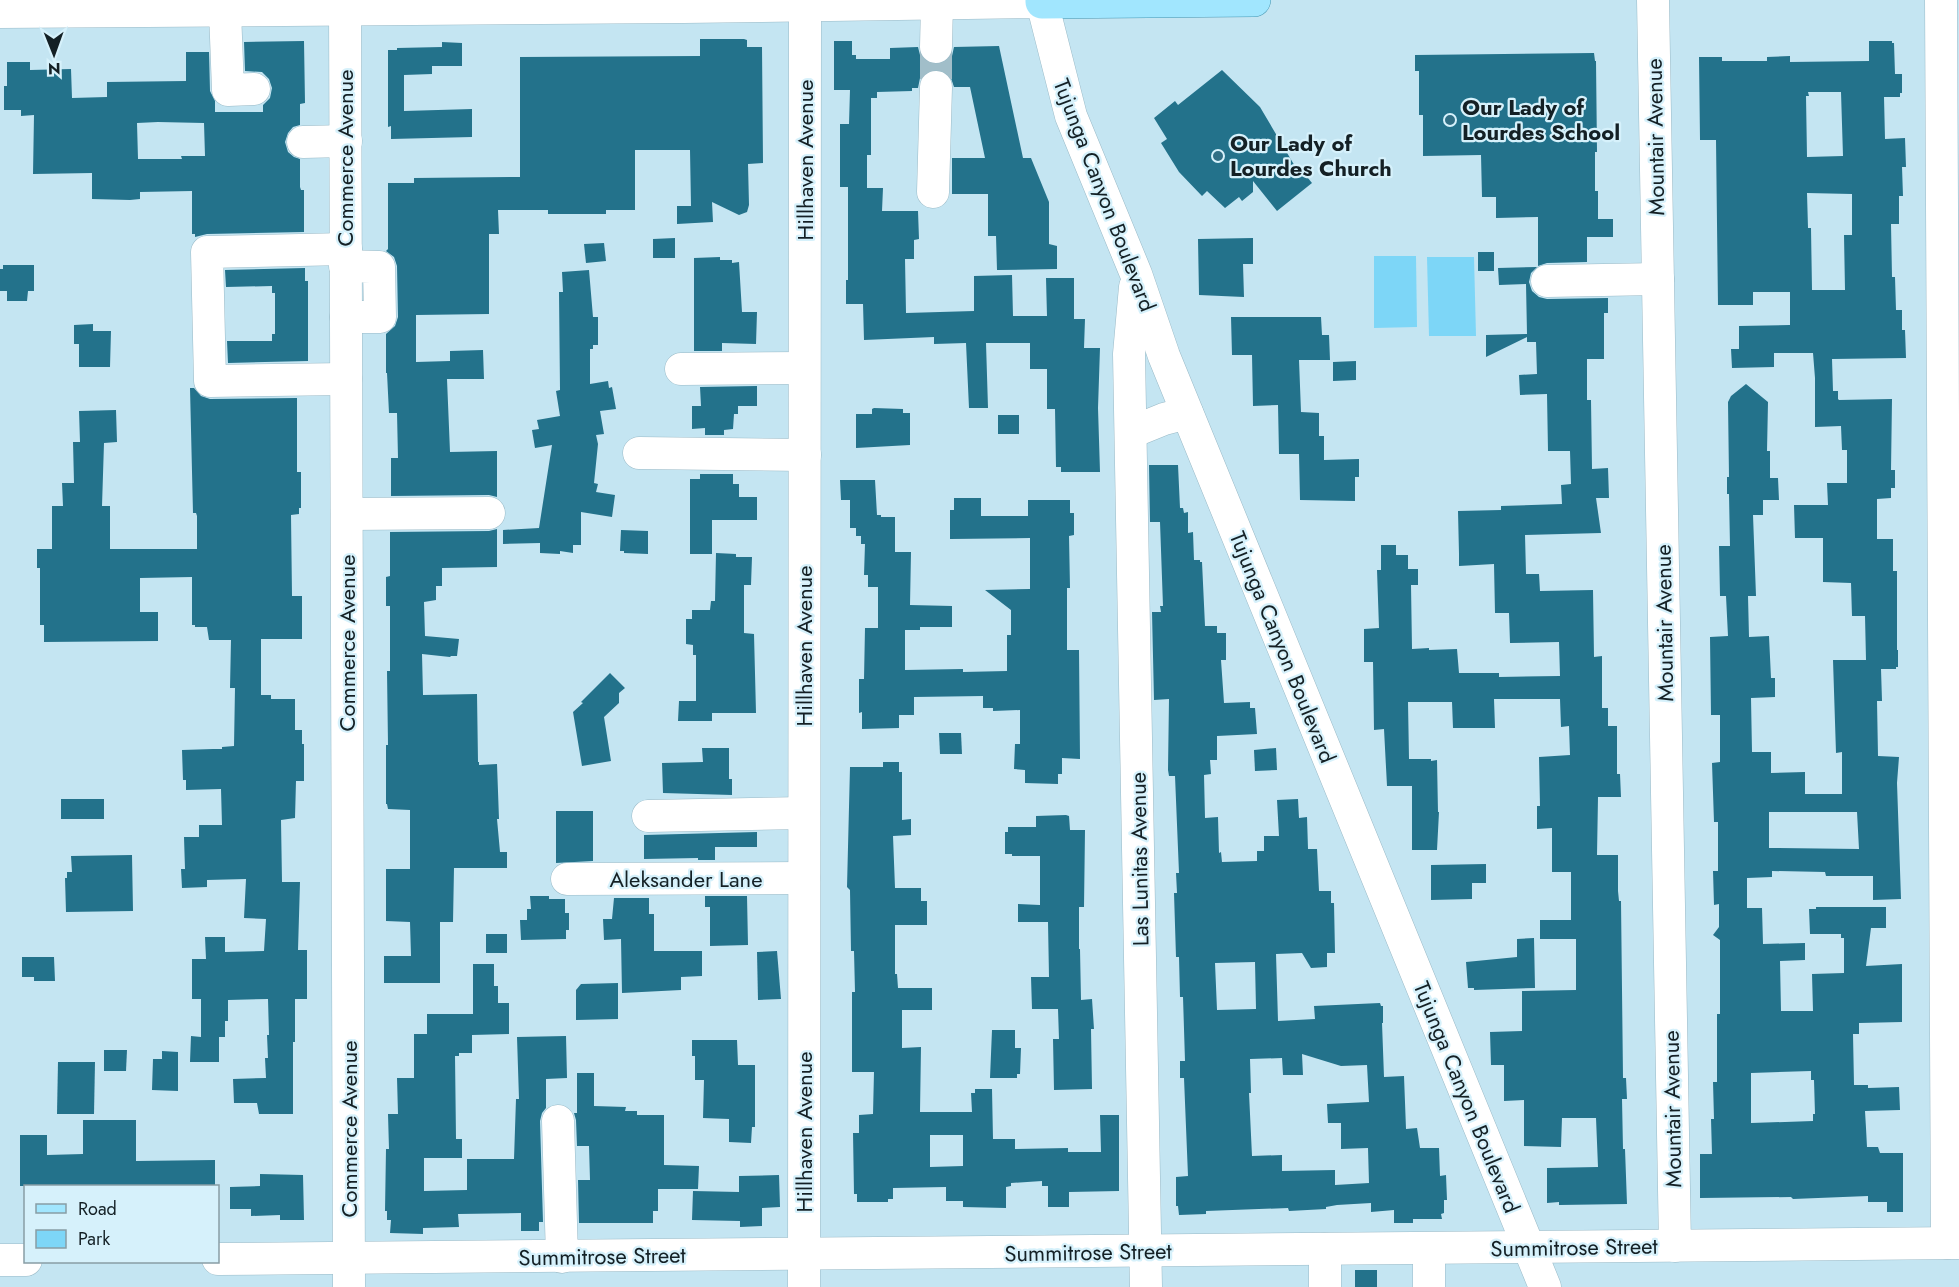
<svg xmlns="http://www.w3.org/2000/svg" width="1959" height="1287" font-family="Jost,sans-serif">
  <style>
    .green { fill: #7dd6f7 }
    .building { fill: #23728b; fill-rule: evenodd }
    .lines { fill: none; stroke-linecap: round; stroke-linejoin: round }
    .minor-tunnel { stroke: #a1bec9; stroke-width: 32; stroke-dasharray: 32 16; stroke-linecap: butt }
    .minor-casing { stroke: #9abac7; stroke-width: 33 }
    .major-casing { stroke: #4796b1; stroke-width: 34 }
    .minor { stroke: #fff; stroke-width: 32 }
    .major { stroke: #a1e6fe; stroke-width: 33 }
    .poi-dot { fill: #316f85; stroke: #d6f1fb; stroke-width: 2 }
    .labels { text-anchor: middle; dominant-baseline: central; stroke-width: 4.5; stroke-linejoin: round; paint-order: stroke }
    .poi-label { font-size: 22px; font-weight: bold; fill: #142025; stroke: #d6f1fb; text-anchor: start }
    .street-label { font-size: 22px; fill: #142025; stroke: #d6f1fb }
  </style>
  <rect width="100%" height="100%" fill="#c4e5f2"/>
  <!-- green -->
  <g class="green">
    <path d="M1374,256H1416L1417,327L1374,328Z"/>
    <path d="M1427,257H1474L1476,336H1429Z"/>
  </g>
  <!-- building -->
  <g class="building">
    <path d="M700,39H744L747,40V47H762L763,163L748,164L749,205L747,212L739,215L712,202L713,222L677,224V206H691L690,150H635V210H606V214H548V210H498L499,234H489V314L416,315V362L450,361V351L483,350L484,379H447L450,452L497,451V497L489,495L391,496V458H398L397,413H389L387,373H386V334L395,326L398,317L397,266L394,257L386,251L388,249V183H414V178L520,177V57L700,56Z"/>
    <path d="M304,41L305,103L300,104V125L293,127L288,133L285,142L288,152L294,157L300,159V187L301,190H304V232L207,234L195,237V234H192V191L140,192V199L130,200L92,199V173L33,174L34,115L21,116V110H4V86H7V62H30V70L71,69L72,98L107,97V82L186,81V52H209L210,91L215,101V112H263V105L270,98L272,88L269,79L262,72L245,71L244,42ZM158,122L204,123L205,156H181L182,159H138L137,123Z"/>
    <path d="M834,41H852V55H856V59H890V48L918,47L920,55L926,62L935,65L945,62L952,56L954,47L999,46L1023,158H1031L1049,202V244L1057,246V269L997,270L996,236H988V194H952V158H985L970,87H954L951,78L945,71L936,69L927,72L920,78L918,88H912V91L877,92V98H871V155H867V188H883L882,211H918L919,239L914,240V259H905L906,313L974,311V276L1012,275L1013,316H1047L1046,278H1074V319H1085L1084,348H1100L1098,408L1100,472H1061V467H1056L1055,409H1047V369H1030V343H986L988,408H969L966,343L934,344V337L864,340L863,304H846V280H848V187H840V124H849L850,90H834Z"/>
    <path d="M1869,41H1892V43H1894L1895,74H1902V93H1900V97H1884L1885,139L1905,138L1906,167H1902L1903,196H1899V224H1891L1892,277H1895L1896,310H1902V330H1905L1906,358L1832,359L1833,391H1838V399L1839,400L1892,399L1891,470H1895V488H1891V498L1877,499V539H1893V571H1897V650H1898V667H1896V669H1881L1882,701H1877L1878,756L1899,757L1897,783L1901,899L1873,900V876H1826L1825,872L1772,871V877L1747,878V908H1762L1763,944L1805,943V960L1780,961L1781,1011H1813L1812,974L1844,973V938H1841V934H1810L1809,909H1816V907H1886V928H1871L1866,966L1902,964V1022L1859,1023V1034H1853L1854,1085H1868V1088L1899,1087L1900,1110L1865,1111L1866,1128L1867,1147H1878L1880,1153H1903V1212H1887V1202H1868V1196L1793,1199L1791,1197L1700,1198V1154H1712L1711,1119H1714L1713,1082H1717V1014H1720V940L1713,935L1719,927V904L1714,905L1713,871H1718V822H1714L1712,763L1720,762V715H1711L1710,637L1728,636L1726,596H1720L1719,546H1730L1729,494H1727V477H1729L1728,402L1731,396L1746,384L1768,402L1767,451H1770V478H1778L1779,500H1763V515H1753L1756,596H1748L1749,637L1769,636L1771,678H1775V697L1751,698L1752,752H1771V773L1805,772V794H1842V752L1836,753L1833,660H1866L1865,616H1852L1851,583L1823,582V538H1795L1794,505H1828L1827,483H1847V450H1842L1841,426L1815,427V378L1813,353H1774V367L1732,368L1731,349H1739V326L1790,325V292H1753V305H1718L1716,140H1700L1699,57H1722V61H1767V57L1790,56V62L1869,61ZM1808,92H1841L1843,156L1807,157L1806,96H1809ZM1807,193L1852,194V235H1844L1845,290H1812L1811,228H1808ZM1769,812H1857L1859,849L1769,848ZM1811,1071V1080H1814L1815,1114H1813V1121L1751,1123V1073Z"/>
    <path d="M442,42L462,43V66H432V74L404,75V111L472,109V137L391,139V126L388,127V50H397V48L442,47Z"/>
    <path d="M1594,53L1595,61H1596L1597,152H1595V191H1598V219H1613V237H1587V262L1547,263L1538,266V217L1496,218V197H1482L1481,155L1423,156V115H1419V71H1415V55Z"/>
    <path d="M1222,70L1260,107L1296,168L1299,167L1312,183L1277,211L1253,181V192L1242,201L1239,197L1225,208L1207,191L1202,196L1179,172L1161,143L1167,139L1154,118L1175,101L1178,105Z"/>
    <path d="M675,238V258H653V239Z"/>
    <path d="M1253,238V264H1243L1244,297L1199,295L1198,239Z"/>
    <path d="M604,243L606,261L586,263L584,244Z"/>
    <rect x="1478" y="252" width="16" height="19"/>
    <path d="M720,257V260H732V263L739,262L742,312H757L756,344L722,343V351H694V258Z"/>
    <path d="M3,265H34V291H28L27,301H7V291H0V269H3Z"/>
    <path d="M1537,267L1531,273L1529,282L1532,291L1539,297L1547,299L1608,298V313H1604V359H1587V400H1591L1592,469L1608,468L1609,498H1596L1601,533L1525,535L1526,574H1539L1540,591L1593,590L1594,657L1602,656V708H1608V726H1617V774H1620L1621,797H1598L1597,855H1618V891L1619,901H1621L1623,1078H1626L1627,1099H1622L1623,1149H1625L1627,1204L1559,1205V1202L1547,1203V1168L1598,1167L1596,1118H1562L1561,1147L1524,1146V1100L1504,1101V1065H1491L1490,1032L1522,1031V991L1576,990V939H1540V920H1571V872H1552V828L1537,829V806H1540L1539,757L1570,755L1569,726L1561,727L1560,699H1494L1495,728H1453L1452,702H1408L1409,759H1431V761L1437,760L1438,812H1439L1437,850H1412V786H1387L1384,729L1374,730L1373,662H1364V629L1379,628L1377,570H1381V545H1396V555H1408V569H1418V585H1411L1412,649L1429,648V650L1457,649L1459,673H1499V677L1560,676L1559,642L1510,643L1509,613H1495L1494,564L1459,566V554L1458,511L1501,510V506L1562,504L1561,485L1571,484L1570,451H1548L1547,394L1520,395L1519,375L1537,374L1536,342H1527V337L1486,357V335L1527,334L1526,284L1499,285L1498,268Z"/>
    <path d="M305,268V281H308V361L228,363L227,341H272V334H275V293H272V286L226,287L225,270Z"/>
    <path d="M589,270L593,317H598V345H593V349H590V384L608,381L609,388L612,387L616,409L600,411L604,434L596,435L598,444L594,483L598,484L596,492L615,495L612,517L581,512V545H573V553L560,551V554L540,553V543L503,544V530L539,528L552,445L535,448L532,430L539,429L537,420L560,416L556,391L560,390L559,292H563L562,272Z"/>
    <path d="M1231,317H1321L1322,335H1329L1330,360H1299L1301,412L1319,413V436H1324V460L1359,459V477H1355V501L1300,500L1299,454H1279L1278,405L1253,406L1252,355H1232Z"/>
    <path d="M93,324V331H111L110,367H79V344H74V325Z"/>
    <path d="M1356,361V380L1333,381V362Z"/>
    <path d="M757,386V406H738V414H734L733,429L724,430V435H705V428L692,429V406H701L700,387Z"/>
    <path d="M190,388H194L201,396L210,399L297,398V472H301V508H299V514L291,515L292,596H302V639H261V695H271V699H295V730H302V744H304V781H296L295,818L281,820L282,882H300L298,950H307V999H295V1042H293V1114H259L257,1103H234L233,1079L266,1078L265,1058H268L267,1035H269L268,999L228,1000V1021H225V1037H219V1062H190L191,1036L201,1037V999H192V959H206L205,937H225V952L264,951L266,919L244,918L246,879L207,880V887L182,888L181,869H185L184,837H199V825H222L221,789L186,790V780H183L182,750L213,749H222V747L234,746L235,688H230L231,640H209L207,627H195V625H192V577L140,578V612H158V641L44,642V625H40V568H37V549H52V506H63L62,483H74L73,442H80L79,411L116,410L117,442L104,443L102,506H110V549H197V516L196,513H193Z"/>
    <path d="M874,408L903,409V413H910V445L856,448V414H872V409Z"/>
    <rect x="998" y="415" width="21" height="19"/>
    <path d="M1149,465H1178L1180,508H1183L1184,513L1188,512V533L1193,532L1194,560H1200V562H1202L1205,626H1217V633H1226V660H1221L1224,703L1250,702V708H1255L1257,734L1217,736V760H1210L1211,774L1204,775L1205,818L1218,817L1219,853L1221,852L1222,862L1257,861V851H1264V836H1279L1277,800L1298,799L1299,818L1307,817L1308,849H1317L1319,891H1331V903H1334L1335,953H1327V967L1311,968L1302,953L1276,954L1278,1021L1315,1019L1314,1006L1380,1003L1381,1006H1383V1023H1382L1384,1077L1404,1076L1406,1129L1417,1128L1420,1148H1439L1440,1176L1446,1175L1447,1200H1444V1213L1441,1214L1442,1219H1413V1223H1394V1210L1371,1212V1203L1337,1205L1326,1207V1209L1289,1211L1288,1208L1206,1211V1214L1179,1215L1178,1206H1176V1177L1188,1176L1184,1078H1180V1061H1185L1183,997H1180L1179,957H1176L1174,893H1177L1176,873H1179L1175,776H1169L1168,770L1169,699L1154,700L1152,612H1161L1160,606H1163L1160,522H1150ZM1255,962L1256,1009L1217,1010L1215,963ZM1302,1054L1341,1066L1367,1065L1369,1102L1327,1104L1328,1123H1341V1149L1368,1148L1369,1183L1335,1185V1170L1282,1171V1155L1252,1156L1249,1093H1251L1250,1059L1282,1058L1283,1075H1303Z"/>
    <path d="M700,474H733V484H739V497H757V520H712V554H690V479H700Z"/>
    <path d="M840,480H875L877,515H881V517H895V552H911L910,605L952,606V627H920V630H905V670L963,669V672L1007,671V635H1011V610L985,590L1030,589V538L950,539V510H954V498H981V516H1028V500H1070V513H1074V535L1069,536L1070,588H1067V650H1079L1080,759L1062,758V774H1058V784L1025,783V770L1014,769L1015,744H1020V710L993,711V708H983V696L914,697V715H899V728L862,729V712L859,713V679H864L865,628H878V587H868V575H864L865,544H861V536H856V528H850V500H841Z"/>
    <path d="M497,529V567L442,568V586H436V600L424,602L425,636L459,639L457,656H451L450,657L422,654L423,695L477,694L478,762H479V765L497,764L499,819H497L500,852H507V868H454L453,922H440V983H384V956H411L410,922L386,921V869H410V810L388,809L387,804H386V745H388L387,671H390V606H386V577L390,576V532L489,531Z"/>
    <path d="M621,530L648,531V554L624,553V551H620Z"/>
    <path d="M716,553L736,554V557H752L751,585H744V633L754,634L756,713H712V721H678L679,701H696V655H693V645L686,644V619H692V610H710L711,601H715Z"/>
    <path d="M610,673L625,688L619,693V703L604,717L611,761L582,766L573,712L583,703L581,702Z"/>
    <path d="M939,733H961L962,754H940Z"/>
    <path d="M702,748H729V779H732V795L663,793L662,763L703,762Z"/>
    <path d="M1276,748L1277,770L1255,771L1254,750Z"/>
    <path d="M883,762H899V772H902V820L911,819V835L893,836L895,888H921V901H927V925H895V974H897L898,988H932V1010H902V1048L921,1047L920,1112H972L971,1093H975V1089H992L993,1139H1015V1149L1068,1148V1152H1101L1100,1115H1119V1191L1069,1192V1207H1048V1186H1042V1181L1011,1183V1186L1006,1187V1208L963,1207V1201H946V1187L893,1188V1199H888V1202H857V1194H854L853,1133H859V1115L873,1114L874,1072H852V992H855L854,951H851L850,890L847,887L850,767H883ZM930,1135H963V1166L930,1167Z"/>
    <rect x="61" y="799" width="43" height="20"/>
    <path d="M556,811H593V861L556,863Z"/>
    <path d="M1066,815L1069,816L1070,830H1085L1084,907H1079V949H1080L1081,1000L1092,999L1094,1029H1091L1092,1089L1054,1090L1053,1039H1059L1058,1009H1032L1031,977H1049L1048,922H1018V904L1040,905V856H1012V854H1005V832H1008V827H1036V816Z"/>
    <path d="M757,832V847H715V860H698V858L644,859V835Z"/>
    <path d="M132,855L133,911L66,912L65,878H67V872H72L71,856Z"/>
    <path d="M1486,864V883H1472V899L1431,900V865Z"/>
    <path d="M530,896H549V899H565V913H569V930H566V939L521,940L520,920H527V909H531Z"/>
    <path d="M705,896H747L748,945L710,946V907H705Z"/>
    <path d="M614,898H649V914H654V951H702V976L681,977V990L622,993L621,939L604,940L603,919H612Z"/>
    <rect x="486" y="934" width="21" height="19"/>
    <path d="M1534,938L1535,988L1474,990V988H1468L1466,962L1517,957V939Z"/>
    <path d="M777,951L781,999L758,1000L757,952Z"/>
    <path d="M22,957H54L55,981H34V977H22Z"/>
    <path d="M473,964H494V986H498V1003H509V1034L472,1035V1053H459V1056H455L456,1139H462V1158H424V1191L467,1190V1159H514L516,1099H519L517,1037L566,1036L567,1078L546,1079V1108L542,1113L540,1121L543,1222H539V1231H521V1213L458,1214L459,1227L423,1228V1234L390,1233L391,1220H387V1211H385L386,1149H389L388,1114H398L397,1078H414V1034H427V1014H473Z"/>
    <path d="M618,983V1019L576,1020V990L581,984Z"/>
    <path d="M992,1030H1015V1048H1021L1020,1074H1017V1078H990Z"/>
    <path d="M692,1040H737L738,1065H755V1127H752L751,1143L729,1142V1119L703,1118L704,1080H695V1056H692Z"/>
    <path d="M104,1050H127L126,1071H104Z"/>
    <path d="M162,1051L178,1052V1091L152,1090L153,1059H162Z"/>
    <path d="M58,1062H95L94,1114H57Z"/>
    <path d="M577,1073H594V1106L626,1107L625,1111H637V1115H664V1165L699,1166L698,1189H658V1211H653V1223H579L578,1180H590L589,1146H577L576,1120L574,1113H577Z"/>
    <path d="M83,1120H136V1161L215,1160V1186H20V1135H47V1155L83,1154Z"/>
    <path d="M260,1174L303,1175L304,1220H280V1215L251,1216V1209H230V1187L260,1186Z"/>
    <path d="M779,1175L780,1207L762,1208V1226L740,1227V1221L692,1220L693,1191L739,1192V1176Z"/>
    <rect x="1355" y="1270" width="22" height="17"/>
  </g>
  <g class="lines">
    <!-- minor-tunnel -->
    <path class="minor-tunnel" d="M936,47V87"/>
    <!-- minor casing -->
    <g class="minor-casing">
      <g id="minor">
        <path d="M345,0L349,1287"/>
        <path d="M1653,0L1675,1246"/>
        <path d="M1941,0L1947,1243"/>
        <path d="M225,11L228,90L254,89"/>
        <path d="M0,12L684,7L1042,2L1071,116L1136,274L1164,356L1545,1287"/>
        <path d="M936,47L937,3"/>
        <path d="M303,142L346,141"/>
        <path d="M933,192L936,87"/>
        <path d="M346,249L207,252L210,381L346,379"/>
        <path d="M345,266L379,267L380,317H346"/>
        <path d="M1547,281L1658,279"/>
        <path d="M1135,287L1129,354L1146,1287"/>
        <path d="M681,369L804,368"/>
        <path d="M1132,432L1164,419L1187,413"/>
        <path d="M639,453L805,455"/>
        <path d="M347,514L489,513"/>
        <path d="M648,816L804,813"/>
        <path d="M567,879L804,878"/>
        <path d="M558,1121L562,1257"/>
        <path d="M1325,1249V1287"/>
        <path d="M1429,1249V1287"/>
        <path d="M218,1259L1959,1243"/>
        <path d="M0,1260H26"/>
        <path d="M804,1287L805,5"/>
      </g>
    </g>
    <!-- major casing -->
    <g class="major-casing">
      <path id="major" d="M1042,0V2L1254,0"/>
    </g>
    <!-- minor -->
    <use href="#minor" class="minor"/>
    <!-- major -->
    <use href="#major" class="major"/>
  </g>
  <!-- markers -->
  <g class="poi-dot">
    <circle cx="1450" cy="120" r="6"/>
    <circle cx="1218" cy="156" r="6"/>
  </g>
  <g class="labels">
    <!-- poi labels -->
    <g class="poi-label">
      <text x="1462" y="107">Our Lady of<tspan x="1462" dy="25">Lourdes School</tspan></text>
      <text x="1230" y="143">Our Lady of<tspan x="1230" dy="25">Lourdes Church</tspan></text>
    </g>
    <!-- street labels -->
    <g class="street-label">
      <text transform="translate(1655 137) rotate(-91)">Mountair Avenue</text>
      <text transform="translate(345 158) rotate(-90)">Commerce Avenue</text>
      <text transform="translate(805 160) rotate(-90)">Hillhaven Avenue</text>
      <text transform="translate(1105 195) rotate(69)">Tujunga Canyon Boulevard</text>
      <text transform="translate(1664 623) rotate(-91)">Mountair Avenue</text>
      <text transform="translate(347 643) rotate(-90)">Commerce Avenue</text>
      <text transform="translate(804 646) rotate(-90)">Hillhaven Avenue</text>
      <text transform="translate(1283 647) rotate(68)">Tujunga Canyon Boulevard</text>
      <text transform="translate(1139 859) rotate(-91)">Las Lunitas Avenue</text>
      <text x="686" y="879">Aleksander Lane</text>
      <text transform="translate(1467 1097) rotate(68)">Tujunga Canyon Boulevard</text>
      <text transform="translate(1672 1109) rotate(-91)">Mountair Avenue</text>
      <text transform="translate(349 1129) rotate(-90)">Commerce Avenue</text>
      <text transform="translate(804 1132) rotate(-90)">Hillhaven Avenue</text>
      <text transform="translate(1574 1247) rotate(-1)">Summitrose Street</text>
      <text transform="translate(1088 1252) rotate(-1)">Summitrose Street</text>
      <text transform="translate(602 1256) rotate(-1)">Summitrose Street</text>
    </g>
  </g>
  <!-- legend -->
  <rect x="24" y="1185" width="195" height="78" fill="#d6f1fb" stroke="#889da5" stroke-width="1.5"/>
  <rect x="36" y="1204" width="30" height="9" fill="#a1e6fe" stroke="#889da5" stroke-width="1.5"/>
  <text x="78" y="1215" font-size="18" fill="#142025">Road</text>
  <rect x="36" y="1230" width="30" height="18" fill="#7dd6f7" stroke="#889da5" stroke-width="1.5"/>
  <text x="78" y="1245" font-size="18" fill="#142025">Park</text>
  <!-- north arrow -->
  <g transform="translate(54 54) rotate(179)" stroke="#d6f1fb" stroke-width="4.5" paint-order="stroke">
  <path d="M0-4.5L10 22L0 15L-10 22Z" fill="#142025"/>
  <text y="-9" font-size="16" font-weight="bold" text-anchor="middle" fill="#142025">N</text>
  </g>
</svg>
